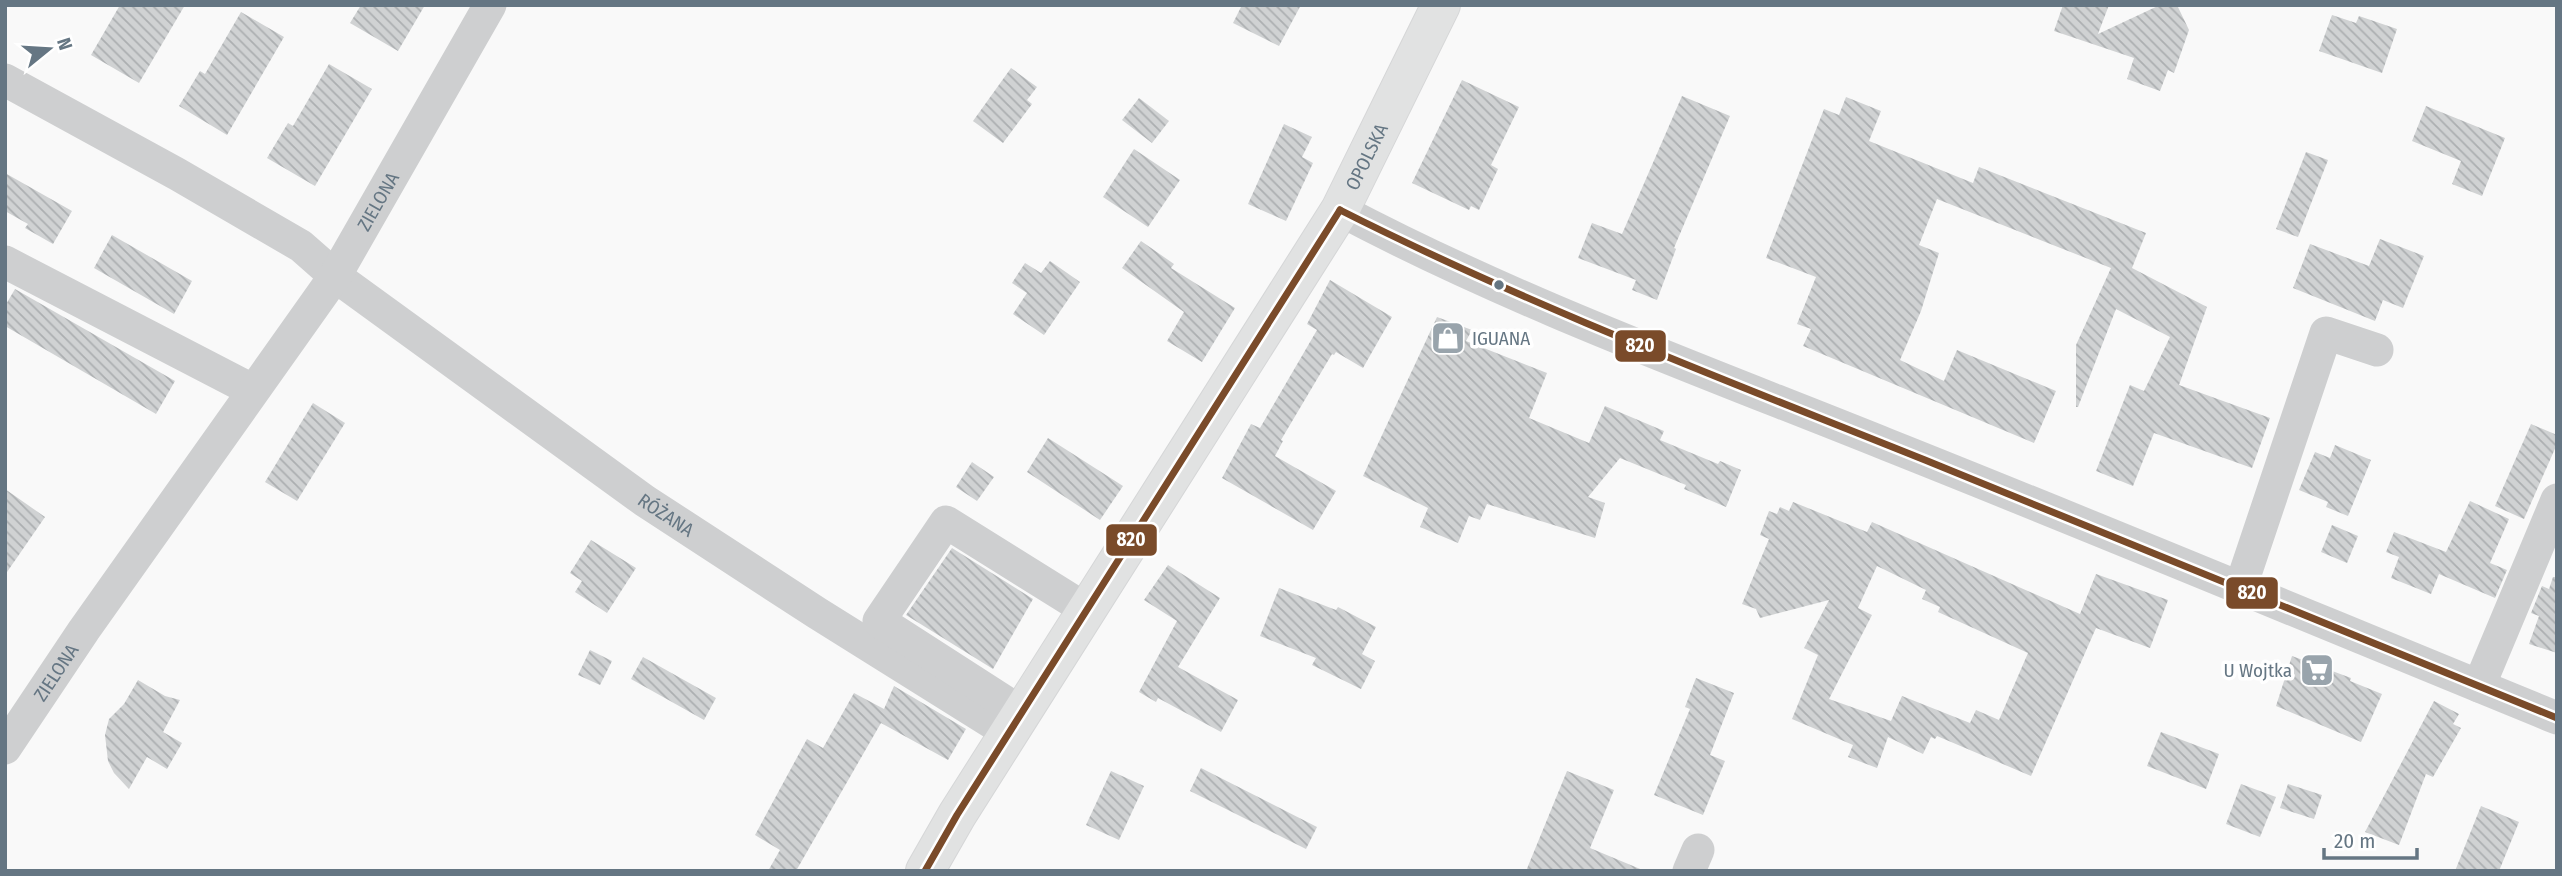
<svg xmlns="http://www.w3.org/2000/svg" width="2562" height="876" font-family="'Fira Sans Condensed',sans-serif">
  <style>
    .building { fill: url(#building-back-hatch); fill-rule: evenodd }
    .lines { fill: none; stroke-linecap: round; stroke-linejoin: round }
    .major-casing { stroke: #d5d6d7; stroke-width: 40 }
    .minor { stroke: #cecfd0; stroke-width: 33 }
    .major { stroke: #e1e2e2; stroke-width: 38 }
    .bus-1-casing { stroke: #fff; stroke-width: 12 }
    .bus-1 { stroke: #7a4b2a; stroke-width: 7 }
    .bus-dot { fill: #657683; stroke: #fff; stroke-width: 2.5 }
    .labels { text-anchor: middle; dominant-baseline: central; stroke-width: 7; stroke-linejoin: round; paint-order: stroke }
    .street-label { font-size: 19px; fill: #657683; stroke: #fff }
    .poi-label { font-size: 19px; fill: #657683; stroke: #fff; text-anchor: start }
    .line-badge { stroke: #fff; stroke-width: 2.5 }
    .badge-label { font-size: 19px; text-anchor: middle; font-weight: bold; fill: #fff }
  </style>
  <defs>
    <pattern id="building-back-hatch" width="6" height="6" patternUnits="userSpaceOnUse" patternTransform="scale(1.75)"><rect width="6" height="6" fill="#d0d2d3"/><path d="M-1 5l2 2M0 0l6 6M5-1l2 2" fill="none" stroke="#acafb1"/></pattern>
  </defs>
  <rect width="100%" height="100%" fill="#f9f9f9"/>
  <!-- building -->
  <g class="building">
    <path d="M120,5H185L139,83L91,55Z"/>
    <path d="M361,5H425L398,51L350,23Z"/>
    <path d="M1242,5H1301L1279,46L1233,23Z"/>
    <path d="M2063,5H2109L2098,34L2160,5H2177L2189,30L2174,73L2168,70L2160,91L2127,79L2134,58L2054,31Z"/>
    <path d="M241,12L284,37L227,135L179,106L200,71L205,74Z"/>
    <path d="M2332,15L2356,23L2359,16L2397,29L2382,73L2319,51Z"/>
    <path d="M329,64L372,89L315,186L267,158L288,123L293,126Z"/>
    <path d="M1011,68L1037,87L1027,100L1032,104L1003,143L973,121Z"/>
    <path d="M1462,80L1519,107L1491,165L1498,169L1479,210L1471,206L1469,210L1412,183Z"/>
    <path d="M1682,96L1730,116L1674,248L1676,249L1657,300L1632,290L1636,280L1578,258L1592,223L1622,234Z"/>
    <path d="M1846,97L1881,111L1869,141L1973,183L1979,167L2146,233L2132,268L2207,307L2179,385L2270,418L2252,468L2154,433L2133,486L2096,471L2130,385L2144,391L2170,337L2116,309L2078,407H2076V345L2111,268L1937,199L1919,245L1939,253L1921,311L1900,360L1944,381L1957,350L2056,391L2034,443L1803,346L1811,329L1797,324L1816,277L1766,258L1824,109L1839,115Z"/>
    <path d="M1139,98L1169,121L1152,143L1122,120Z"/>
    <path d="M2426,106L2505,138L2482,196L2452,184L2461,161L2412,141Z"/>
    <path d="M1284,124L1312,137L1302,157L1313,163L1286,221L1248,204Z"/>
    <path d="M1134,149L1180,180L1148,227L1103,197Z"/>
    <path d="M2306,152L2328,160L2298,237L2276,229Z"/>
    <path d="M5,173L72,211L53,244L25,228L28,224L5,211Z"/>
    <path d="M112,235L192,281L174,314L94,268Z"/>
    <path d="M2380,239L2424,256L2403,308L2383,300L2375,321L2293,288L2310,244L2369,266Z"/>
    <path d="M1141,241L1174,264L1171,268L1235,308L1202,362L1167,341L1184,312L1122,268Z"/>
    <path d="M1050,261L1080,282L1044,335L1013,314L1027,293L1012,283L1025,263L1041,273Z"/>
    <path d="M1330,280L1392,317L1363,368L1336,352L1334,355L1332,354L1281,440L1283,441L1275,456L1336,491L1313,530L1222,478L1251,424L1260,428L1317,330L1307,324Z"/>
    <path d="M15,289L175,381L156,414L5,326V306Z"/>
    <path d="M1437,317L1472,330L1466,341L1547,373L1529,418L1589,443L1605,406L1664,431L1660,440L1718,464L1720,461L1741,470L1726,507L1684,489L1686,485L1620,458L1588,497L1605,503L1595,538L1487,504L1480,520L1469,516L1458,543L1420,527L1428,508L1363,476Z"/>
    <path d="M313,403L345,423L297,501L265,482Z"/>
    <path d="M2531,424L2557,435V444L2524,519L2495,506Z"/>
    <path d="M1048,438L1123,486L1100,520L1027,472Z"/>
    <path d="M2335,445L2371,460L2348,516L2326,507L2328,502L2299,490L2315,452L2330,458Z"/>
    <path d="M972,462L994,477L977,501L956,487Z"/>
    <path d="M5,489L45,517L5,575Z"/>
    <path d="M2470,501L2509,519L2490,563L2507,570L2495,598L2439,574L2431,594L2391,578L2399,557L2386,552L2394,532L2446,552Z"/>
    <path d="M1793,502L1867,532L1872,522L2080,614L2096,574L2168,600L2150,648L2096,628L2031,776L1937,736L1935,739L1931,737L1923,754L1888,737L1877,768L1848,757L1853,745L1792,719L1818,655L1804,648L1829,600L1760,618L1756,609L1742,604L1769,539L1760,535L1769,511L1777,514L1780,507L1789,511ZM1877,566L1926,590L1922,599L1940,607L1938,612L2028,653L1999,720L1976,710L1970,723L1902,696L1891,721L1829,699L1872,615L1858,608Z"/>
    <path d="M2332,525L2358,536L2347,563L2321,552Z"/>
    <path d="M591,540L636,568L607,613L575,592L582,581L570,573Z"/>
    <path d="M952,548L1033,599L993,669L906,615Z"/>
    <path d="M1168,565L1220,598L1178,667L1238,700L1221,732L1158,698L1156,702L1139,692L1177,621L1144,600Z"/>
    <path d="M2553,577H2557V653L2529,644L2539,616L2531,613L2542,586L2549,589Z"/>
    <path d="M1279,588L1336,610L1338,607L1376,627L1362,654L1375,661L1361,689L1312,665L1316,658L1260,636Z"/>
    <path d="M590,650L612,661L600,685L578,675Z"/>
    <path d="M2292,656L2351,678L2350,681L2382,694L2361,742L2276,706Z"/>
    <path d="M643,657L716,698L704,720L631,679Z"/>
    <path d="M1696,678L1734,693L1710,755L1725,761L1703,815L1654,795L1690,709L1685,707Z"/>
    <path d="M138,680L165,696L180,700L163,732L182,743L167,769L147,757L129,789L114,773L108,761L105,735L109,719L124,704Z"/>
    <path d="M894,686L966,729L948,760L881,723L796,871H768L780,850L755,835L807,739L823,748L854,693L884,709Z"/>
    <path d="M2434,701L2459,714L2453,724L2461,728L2433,777L2426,774L2399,845L2365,832Z"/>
    <path d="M2161,732L2219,754L2206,789L2147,766Z"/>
    <path d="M1201,768L1317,827L1306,849L1190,791Z"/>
    <path d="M1111,771L1144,786L1119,840L1086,825Z"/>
    <path d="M1567,771L1614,790L1590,848L1645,871H1526Z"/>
    <path d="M2241,784L2276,797L2260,837L2226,824Z"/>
    <path d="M2288,784L2322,795L2314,819L2280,808Z"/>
    <path d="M2481,806L2519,822L2499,871H2455Z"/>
  </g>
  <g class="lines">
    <!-- major casing -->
    <g class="major-casing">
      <g id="major">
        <path id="s3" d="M925,871L957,815L1340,210L1441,5"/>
      </g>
    </g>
    <!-- minor -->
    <g class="minor">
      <path id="s1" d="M5,80L177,174L301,246L335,276L645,501L817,613L1009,733"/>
      <path d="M1340,210C1516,303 1704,371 1888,445C2112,534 2334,627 2557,718"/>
      <path d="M5,262L252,390"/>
      <path d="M2241,586L2326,333L2377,350"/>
      <path d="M2479,686L2557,500"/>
      <path d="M1022,713L879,621L946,522L1087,610"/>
      <path id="s2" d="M5,748L84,630L335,276L490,5"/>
      <path d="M1689,871L1698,850"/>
    </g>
    <!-- major -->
    <use href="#major" class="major"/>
    <!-- bus-1 casing -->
    <g class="bus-1-casing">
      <g id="bus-1">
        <path d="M1340,210C1530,306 1728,381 1925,460C2136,544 2346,632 2557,718"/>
        <path d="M925,871L957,815L1340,210"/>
      </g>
    </g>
    <!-- bus-1 -->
    <use href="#bus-1" class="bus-1"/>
  </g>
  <!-- icons -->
  <defs>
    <g id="shop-square" transform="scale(1.75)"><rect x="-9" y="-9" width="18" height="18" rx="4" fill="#99a4ac" stroke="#fff"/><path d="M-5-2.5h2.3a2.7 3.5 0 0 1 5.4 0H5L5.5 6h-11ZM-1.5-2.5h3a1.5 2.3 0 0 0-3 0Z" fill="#fff"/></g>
    <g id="supermarket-square" transform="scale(1.75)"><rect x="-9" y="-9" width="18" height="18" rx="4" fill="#99a4ac" stroke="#fff"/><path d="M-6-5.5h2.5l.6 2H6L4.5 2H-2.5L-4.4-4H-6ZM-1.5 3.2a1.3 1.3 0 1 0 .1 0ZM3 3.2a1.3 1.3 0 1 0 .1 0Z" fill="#fff"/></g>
  </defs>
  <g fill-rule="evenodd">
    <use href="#shop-square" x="1448" y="338"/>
    <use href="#supermarket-square" x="2317" y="670"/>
  </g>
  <!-- markers -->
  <circle class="bus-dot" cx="1499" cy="285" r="6"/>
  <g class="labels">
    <!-- street labels -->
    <g class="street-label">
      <text stroke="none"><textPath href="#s3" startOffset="840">OPOLSKA</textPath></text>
      <text stroke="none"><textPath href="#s2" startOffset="662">ZIELONA</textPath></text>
      <text stroke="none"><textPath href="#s1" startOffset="793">RÓŻANA</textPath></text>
      <text stroke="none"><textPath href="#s2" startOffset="91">ZIELONA</textPath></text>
    </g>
    <!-- poi labels -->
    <g class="poi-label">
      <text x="1472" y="338">IGUANA</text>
      <text x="2292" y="670" text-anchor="end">U Wojtka</text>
    </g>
  </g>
  <g class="line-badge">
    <rect x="1614" y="329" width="53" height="34" rx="7" fill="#7a4b2a"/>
    <rect x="1105" y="523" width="53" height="34" rx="7" fill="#7a4b2a"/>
    <rect x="2225" y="576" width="54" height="34" rx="7" fill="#7a4b2a"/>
  </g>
  <g class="badge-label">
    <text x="1640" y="352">820</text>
    <text x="1131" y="546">820</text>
    <text x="2252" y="599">820</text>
  </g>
  <!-- border -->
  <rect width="2562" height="876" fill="none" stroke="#657683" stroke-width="14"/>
  <!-- north arrow -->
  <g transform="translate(49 49) rotate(72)" stroke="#ffffff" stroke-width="5" paint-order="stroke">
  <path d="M0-5L12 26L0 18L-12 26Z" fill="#657683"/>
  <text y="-10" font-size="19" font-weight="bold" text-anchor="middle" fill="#657683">N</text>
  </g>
  <!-- scale -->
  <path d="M2324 848v10h93v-10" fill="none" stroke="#657683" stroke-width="3.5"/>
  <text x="2334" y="848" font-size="21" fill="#657683" stroke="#ffffff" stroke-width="5" paint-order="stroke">20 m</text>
</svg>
